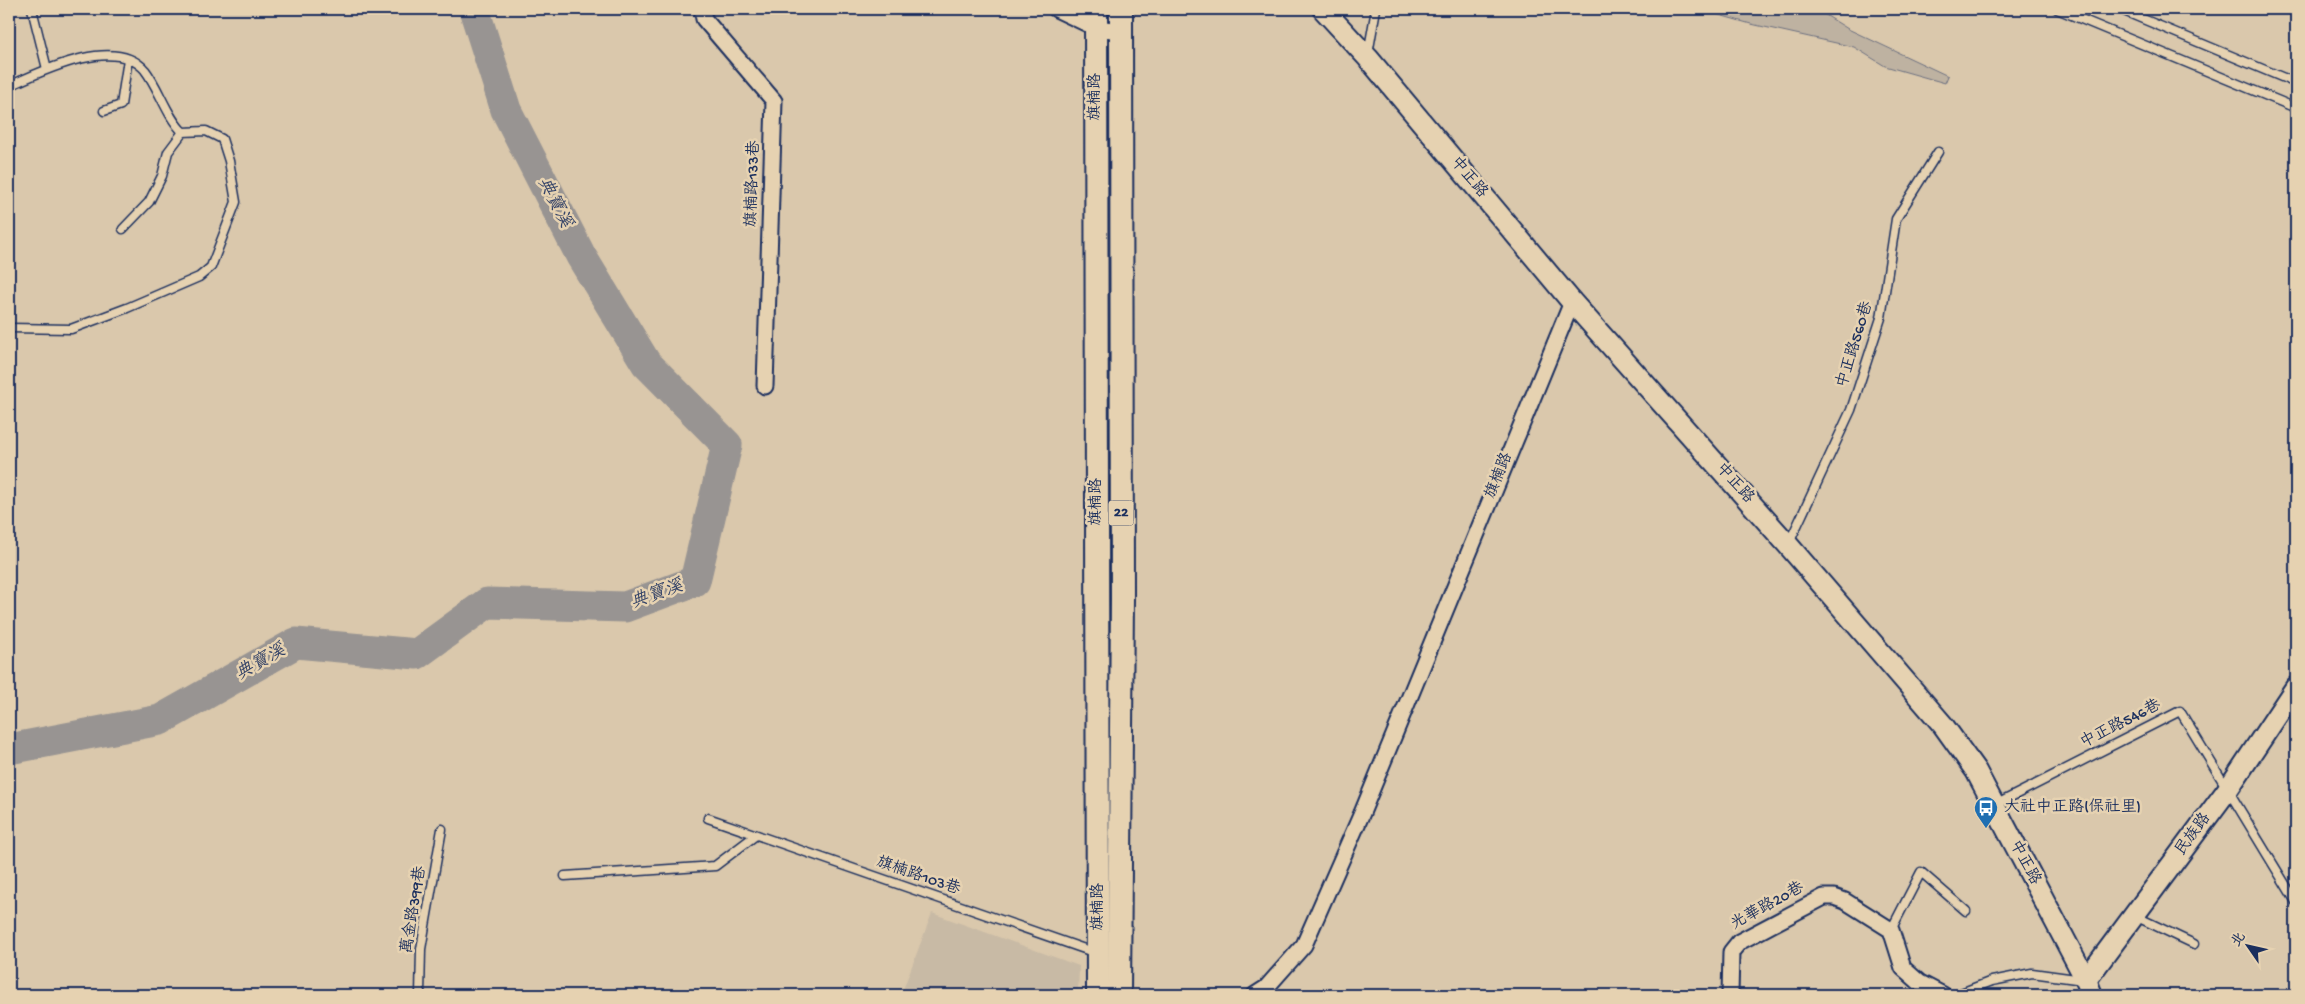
<svg xmlns="http://www.w3.org/2000/svg" width="2305" height="1004" font-family="'Gochi Hand','LXGW WenKai TC',sans-serif">
  <style>
    .built { fill: #c8baa5 }
    .green { fill: #beb2a1; stroke: #6c7080 }
    .lines { fill: none; stroke-linecap: round; stroke-linejoin: round }
    .river { stroke: #989492; stroke-width: 31 }
    .lane-casing { stroke: #1b2f5e; stroke-width: 11 }
    .street-casing { stroke: #1b2f5e; stroke-width: 19 }
    .secondary-casing { stroke: #1b2f5e; stroke-width: 24 }
    .primary-casing { stroke: #1b2f5e; stroke-width: 26 }
    .lane { stroke: #e6d2b1; stroke-width: 8 }
    .street { stroke: #e6d2b1; stroke-width: 15 }
    .secondary { stroke: #e6d2b1; stroke-width: 20 }
    .primary { stroke: #e6d2b1; stroke-width: 22 }
    .labels { text-anchor: middle; dominant-baseline: central; stroke-width: 5; stroke-linejoin: round; paint-order: stroke }
    .shield { fill: #e6d2b1; stroke: #586077; stroke-width: 1 }
    .shield-label { font-size: 15px; font-weight: bold; fill: #1b2f5e }
    .street-label { font-size: 16px; fill: #1b2f5e; stroke: #e6d2b1 }
    .poi-label { font-size: 16px; fill: #1b2f5e; stroke: #e6d2b1; text-anchor: start }
    .water-label { font-size: 18px; font-style: italic; fill: #344368; stroke: #e6d2b1 }
  </style>
  <rect width="100%" height="100%" fill="#dac8ac"/>
  <filter id="ink" filterUnits="userSpaceOnUse"><feTurbulence type="fractalNoise" baseFrequency=".02" numOctaves="2"/><feDisplacementMap in="SourceGraphic" scale="10" xChannelSelector="R" yChannelSelector="G"/><feConvolveMatrix kernelMatrix="1 2 1 2 8 2 1 2 1" color-interpolation-filters="sRGB"/></filter>
  <g filter="url(#ink)">
    <!-- built -->
    <path class="built" d="M932,913L1079,966L1078,995H901Z"/>
    <!-- green -->
    <path class="green" d="M1698,9H1816L1848,29L1948,76L1945,83L1885,66L1854,47L1751,24Z"/>
    <g class="lines">
      <!-- river -->
      <path class="river" d="M9,749L160,720L296,643L417,654L487,603L625,607L695,581L727,445L646,363L581,256L506,110L474,9"/>
      <!-- lane casing -->
      <g class="lane-casing">
        <g id="lane">
          <path d="M32,9L47,69"/>
          <path d="M2057,9L2296,108"/>
          <path d="M2119,9L2296,83"/>
          <path d="M1368,54L1376,9"/>
          <path d="M9,86C42,71 115,35 145,70C159,88 167,117 183,132L206,131L222,139L229,161L236,202L211,267L199,277L127,308L71,329L9,328"/>
          <path d="M104,111L121,105L128,59"/>
          <path d="M123,229L149,202L162,176L168,152L183,132"/>
          <path d="M1789,543L1851,410L1881,318L1896,219L1938,152"/>
          <path d="M1995,805L2180,711L2296,902"/>
          <path d="M708,818L1096,953"/>
          <path d="M565,876L715,866L756,835"/>
          <path d="M2135,916L2194,944"/>
          <path d="M1891,930L1921,872L1966,911"/>
          <path d="M420,995L421,949L442,829"/>
          <path d="M1956,995L1992,981L2032,973L2083,980"/>
        </g>
      </g>
      <!-- street casing -->
      <g class="street-casing">
        <g id="street">
          <path d="M702,9L704,19L774,101L765,386"/>
          <path d="M1056,9L1096,28L1121,31"/>
          <path d="M1255,995L1266,988L1304,945L1362,813L1572,302"/>
          <path d="M1730,995L1731,952L1739,942L1824,897H1834L1845,901L1891,930L1903,968L1920,983L1943,995"/>
        </g>
      </g>
      <!-- secondary casing -->
      <g class="secondary-casing">
        <g id="secondary">
          <path d="M1323,9L1368,58L1572,302L1788,545L1943,725L1976,771L2086,980L2092,995"/>
          <path d="M2086,980L2228,789L2296,687"/>
        </g>
      </g>
      <!-- primary casing -->
      <g class="primary-casing">
        <g id="primary">
          <path d="M1096,9C1096,338 1099,667 1098,995"/>
          <path d="M1119,995L1122,598L1121,9"/>
        </g>
      </g>
      <!-- lane -->
      <use href="#lane" class="lane"/>
      <!-- street -->
      <use href="#street" class="street"/>
      <!-- secondary -->
      <use href="#secondary" class="secondary"/>
      <!-- primary -->
      <use href="#primary" class="primary"/>
    </g>
  </g>
  <!-- icons -->
  <defs>
    <g id="bus-pin" transform="scale(1.25)"><path d="M0 17L-7.5 6A9.5 9.5 0 1 1 7.5 6Z" fill="#1f6fb2" stroke="#e6d2b1"/><path d="M-5-6H5V4H4V6H2V4H-2V6H-4V4H-5ZM-3.5-4V0h7V-4ZM-3.5 1.2v1.5H-2V1.2ZM2 1.2v1.5H3.5V1.2Z" fill="#fff"/></g>
  </defs>
  <g fill-rule="evenodd">
    <use href="#bus-pin" x="1986" y="808"/>
  </g>
  <g class="labels">
    <!-- shield labels -->
    <rect class="shield" x="1108.5" y="500.5" width="25" height="25" rx="4"/>
    <g class="shield-label">
      <text x="1121" y="513">22</text>
    </g>
    <!-- street labels -->
    <g class="street-label">
      <text transform="translate(1096 97) rotate(-90)">旗楠路</text>
      <text transform="translate(1468 178) rotate(50)">中正路</text>
      <text transform="translate(754 184) rotate(-88)">旗楠路133巷</text>
      <text transform="translate(1856 345) rotate(-73)">中正路560巷</text>
      <text transform="translate(1500 476) rotate(-68)">旗楠路</text>
      <text transform="translate(1734 484) rotate(48)">中正路</text>
      <text transform="translate(1097 502) rotate(-90)">旗楠路</text>
      <text transform="translate(2121 725) rotate(-27)">中正路546巷</text>
      <text transform="translate(2194 835) rotate(-54)">民族路</text>
      <text transform="translate(2024 863) rotate(62)">中正路</text>
      <text transform="translate(918 877) rotate(19)">旗楠路103巷</text>
      <text transform="translate(1099 907) rotate(-90)">旗楠路</text>
      <text transform="translate(1768 907) rotate(-29)">光華路20巷</text>
      <text transform="translate(415 910) rotate(-81)">萬金路399巷</text>
    </g>
    <!-- poi labels -->
    <g class="poi-label">
      <text x="2004" y="808">大社中正路(保社里)</text>
    </g>
    <!-- water labels -->
    <g class="water-label">
      <text transform="translate(554 203) rotate(63)">典寶溪</text>
      <text transform="translate(657 595) rotate(-20)">典寶溪</text>
      <text transform="translate(261 663) rotate(-30)">典寶溪</text>
    </g>
  </g>
  <!-- margin -->
  <rect width="2305" height="1004" fill="none" stroke="#e6d2b1" stroke-width="30"/>
  <rect x="15" y="15" width="2275" height="974" fill="none" stroke="#1b2f5e" stroke-width="2" filter="url(#ink)"/>
  <!-- north arrow -->
  <g transform="translate(2248 946) rotate(304)" stroke="#e6d2b1" stroke-width="4" paint-order="stroke">
  <path d="M0-4L9 19L0 12L-9 19Z" fill="#1b2f5e"/>
  <text y="-8" font-size="14" font-weight="bold" text-anchor="middle" fill="#1b2f5e">北</text>
  </g>
</svg>
